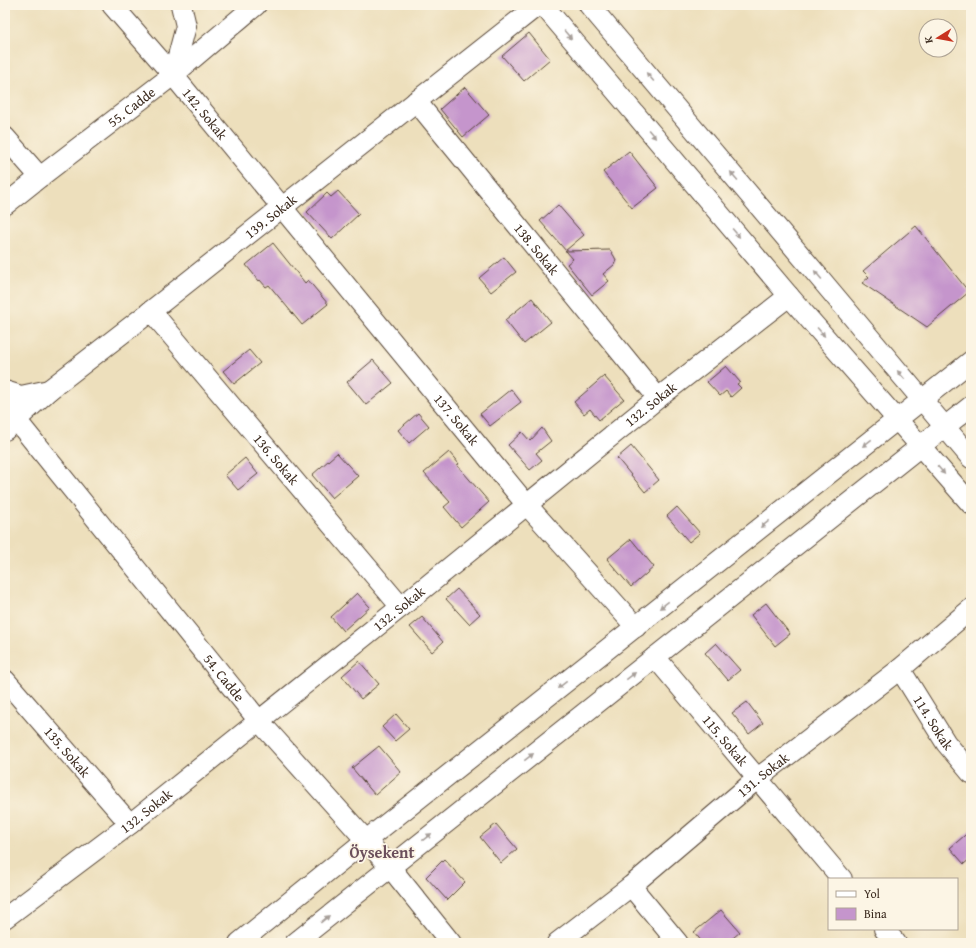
<svg xmlns="http://www.w3.org/2000/svg" width="976" height="948" font-family="'Gentium Book Plus',serif">
  <style>
    .building { fill: #c595cc }
    .lines { fill: none; stroke-linecap: round; stroke-linejoin: round }
    .minor-casing { stroke: #564536; stroke-width: 22 }
    .minor { stroke: #fff; stroke-width: 20 }
    .oneway { fill: #a79f9a }
    .labels { text-anchor: middle; dominant-baseline: central; stroke-width: 3.5; stroke-linejoin: round; paint-order: stroke }
    .street-label { font-size: 14px; fill: #3b2a1e; stroke: #fcf5e5 }
    .quarter-label { font-size: 16px; font-weight: bold; fill: #6b4f5b; stroke: #fcf5e5 }
  </style>
  <rect width="100%" height="100%" fill="#fcf5e5"/>
  <filter id="ink" filterUnits="userSpaceOnUse"><feTurbulence type="fractalNoise" baseFrequency=".025" numOctaves="2"/><feDisplacementMap in="SourceGraphic" scale="8" xChannelSelector="R" yChannelSelector="G"/><feConvolveMatrix kernelMatrix="1 2 1 2 8 2 1 2 1" color-interpolation-filters="sRGB"/></filter>
  <filter id="wash" filterUnits="userSpaceOnUse"><feTurbulence type="fractalNoise" baseFrequency=".012" numOctaves="4" result="noise"/><feDisplacementMap in="SourceGraphic" scale="16" xChannelSelector="R" yChannelSelector="G"/><feGaussianBlur stdDeviation="0.9" result="paint"/><feColorMatrix in="noise" values="0 0 0 0 0 0 0 0 0 0 0 0 0 0 0 0 0 1.4 0 .05"/><feComposite in="paint" operator="in"/></filter>
  <g filter="url(#wash)">
    <rect width="100%" height="100%" fill="#eddfbc"/>
    <g id="blocks">
      <!-- building -->
      <g class="building">
        <path d="M529,33L550,59L524,81L502,56Z"/>
        <path d="M465,87L489,115L463,137L440,109Z"/>
        <path d="M629,151L658,188L632,208L603,172Z"/>
        <path d="M338,191L359,214L332,239L307,212L327,193L331,197Z"/>
        <path d="M558,205L584,235L565,251L610,250L614,256L616,260L614,265L603,274L609,281L592,295L567,264L573,259L540,221Z"/>
        <path d="M916,226L969,292L927,327L862,283L869,277L863,271Z"/>
        <path d="M273,243L305,283L308,280L328,304L302,325L269,285L266,287L260,280L259,281L246,265Z"/>
        <path d="M504,257L516,272L491,292L479,278Z"/>
        <path d="M532,298L551,322L524,344L505,320Z"/>
        <path d="M249,350L260,363L234,384L223,371Z"/>
        <path d="M373,360L393,383L366,405L347,382Z"/>
        <path d="M726,366L740,382L737,384L741,388L731,397L726,391L720,396L707,382Z"/>
        <path d="M604,376L624,399L599,420L590,409L584,414L574,402Z"/>
        <path d="M511,389L521,402L490,426L480,414Z"/>
        <path d="M418,413L429,426L409,443L398,430Z"/>
        <path d="M542,428L551,441L536,453L542,460L530,470L508,445L522,432L530,441Z"/>
        <path d="M631,446L659,480L645,492L617,458Z"/>
        <path d="M449,452L459,464L457,465L489,502L461,527L444,507L450,502L424,473Z"/>
        <path d="M337,453L358,476L332,498L312,475Z"/>
        <path d="M245,458L258,474L238,490L225,475Z"/>
        <path d="M677,507L700,533L689,542L667,516Z"/>
        <path d="M631,539L654,567L631,587L607,559Z"/>
        <path d="M457,589L480,614L469,624L446,599Z"/>
        <path d="M357,593L370,607L343,631L331,617Z"/>
        <path d="M766,603L790,634L775,646L751,615Z"/>
        <path d="M422,617L443,642L432,652L410,627Z"/>
        <path d="M716,643L740,670L728,680L705,653Z"/>
        <path d="M359,661L379,684L361,699L342,676Z"/>
        <path d="M747,702L763,723L749,734L732,713Z"/>
        <path d="M396,714L409,729L395,741L382,727Z"/>
        <path d="M379,746L401,772L375,795L352,768Z"/>
        <path d="M496,824L517,849L501,863L480,837Z"/>
        <path d="M971,830V858L964,864L950,848Z"/>
        <path d="M444,859L465,882L447,900L426,877Z"/>
        <path d="M721,910L740,932L727,943H703L694,932Z"/>
      </g>
    </g>
  </g>
  <g filter="url(#ink)">
    <use href="#blocks" fill-opacity="0" stroke="#564536" stroke-width="1"/>
    <g class="lines">
      <!-- minor casing -->
      <g class="minor-casing">
        <g id="minor">
          <path id="s1" d="M112,5L173,75L526,504L636,627"/>
          <path d="M543,5L789,296L971,504"/>
          <path d="M589,5L818,276L971,458"/>
          <path d="M173,75L186,26L181,5"/>
          <path id="s2" d="M416,101L658,398"/>
          <path d="M5,137L40,177"/>
          <path id="s3" d="M5,205L40,177L173,75L256,5"/>
          <path id="s4" d="M151,311L401,607"/>
          <path d="M5,391L21,396L49,390"/>
          <path id="s5" d="M5,406L259,721L390,867L451,943"/>
          <path id="s6" d="M5,430L49,390L151,311L538,5"/>
          <path id="s7" d="M655,657L842,879"/>
          <path id="s8" d="M900,669L946,743L971,773"/>
          <path id="s9" d="M5,680L130,824"/>
          <path d="M631,886L678,943"/>
          <path id="s10" d="M5,918L130,824L401,607L658,398L789,296"/>
          <path d="M884,929L896,943"/>
          <path d="M239,943L365,841L971,361"/>
          <path d="M295,943L971,406"/>
          <path id="s11" d="M557,943L631,886L758,778L900,669L971,609"/>
        </g>
      </g>
      <!-- minor -->
      <use href="#minor" class="minor"/>
    </g>
    <!-- one-way arrows -->
    <defs><path id="oneway-solid" d="M-6-.8H1V-3.2L6.5 0L1 3.2V.8H-6Z"/></defs>
    <g class="oneway">
      <use href="#oneway-solid" transform="translate(568 35) rotate(50)"/>
      <use href="#oneway-solid" transform="translate(650 77) rotate(-130)"/>
      <use href="#oneway-solid" transform="translate(652 134) rotate(50)"/>
      <use href="#oneway-solid" transform="translate(734 176) rotate(-130)"/>
      <use href="#oneway-solid" transform="translate(736 233) rotate(50)"/>
      <use href="#oneway-solid" transform="translate(818 275) rotate(-130)"/>
      <use href="#oneway-solid" transform="translate(821 332) rotate(49)"/>
      <use href="#oneway-solid" transform="translate(901 375) rotate(-130)"/>
      <use href="#oneway-solid" transform="translate(867 443) rotate(142)"/>
      <use href="#oneway-solid" transform="translate(941 470) rotate(49)"/>
      <use href="#oneway-solid" transform="translate(765 524) rotate(142)"/>
      <use href="#oneway-solid" transform="translate(664 605) rotate(142)"/>
      <use href="#oneway-solid" transform="translate(631 676) rotate(-38)"/>
      <use href="#oneway-solid" transform="translate(562 685) rotate(142)"/>
      <use href="#oneway-solid" transform="translate(529 757) rotate(-38)"/>
      <use href="#oneway-solid" transform="translate(427 837) rotate(-38)"/>
      <use href="#oneway-solid" transform="translate(325 919) rotate(-39)"/>
    </g>
  </g>
  <g class="labels">
    <!-- street labels -->
    <g class="street-label">
      <text stroke="none"><textPath href="#s3" startOffset="160">55. Cadde</textPath></text>
      <text stroke="none"><textPath href="#s1" startOffset="143">142. Sokak</textPath></text>
      <text stroke="none"><textPath href="#s6" startOffset="341">139. Sokak</textPath></text>
      <text stroke="none"><textPath href="#s2" startOffset="191">138. Sokak</textPath></text>
      <text stroke="none"><textPath href="#s10" startOffset="825">132. Sokak</textPath></text>
      <text stroke="none"><textPath href="#s1" startOffset="539">137. Sokak</textPath></text>
      <text stroke="none"><textPath href="#s4" startOffset="194">136. Sokak</textPath></text>
      <text stroke="none"><textPath href="#s10" startOffset="501">132. Sokak</textPath></text>
      <text stroke="none"><textPath href="#s5" startOffset="349">54. Cadde</textPath></text>
      <text stroke="none"><textPath href="#s8" startOffset="63">114. Sokak</textPath></text>
      <text stroke="none"><textPath href="#s7" startOffset="109">115. Sokak</textPath></text>
      <text stroke="none"><textPath href="#s9" startOffset="95">135. Sokak</textPath></text>
      <text stroke="none"><textPath href="#s11" startOffset="266">131. Sokak</textPath></text>
      <text stroke="none"><textPath href="#s10" startOffset="177">132. Sokak</textPath></text>
    </g>
    <!-- quarter labels -->
    <g class="quarter-label">
      <text x="382" y="852">Öysekent</text>
    </g>
  </g>
  <!-- margin -->
  <rect width="976" height="948" fill="none" stroke="#fcf5e5" stroke-width="20"/>
  <!-- legend -->
  <rect x="828" y="878" width="130" height="52" fill="#fcf5e5" stroke="#afa495"/>
  <rect x="836" y="891" width="20" height="6" fill="#ffffff" stroke="#afa495"/>
  <text x="864" y="898" font-size="12" fill="#3b2a1e">Yol</text>
  <rect x="836" y="908" width="20" height="12" fill="#c595cc" stroke="#afa495"/>
  <text x="864" y="918" font-size="12" fill="#3b2a1e">Bina</text>
  <!-- north arrow -->
  <g transform="translate(938 38) rotate(259)"><circle r="19" fill="#fcf5e5" stroke="#afa495"/>
  <path d="M0-3L7 15L0 10L-7 15Z" fill="#c8321e"/>
  <text y="-6" font-size="11" font-weight="bold" text-anchor="middle" fill="#3b2a1e">K</text>
  </g>
</svg>
